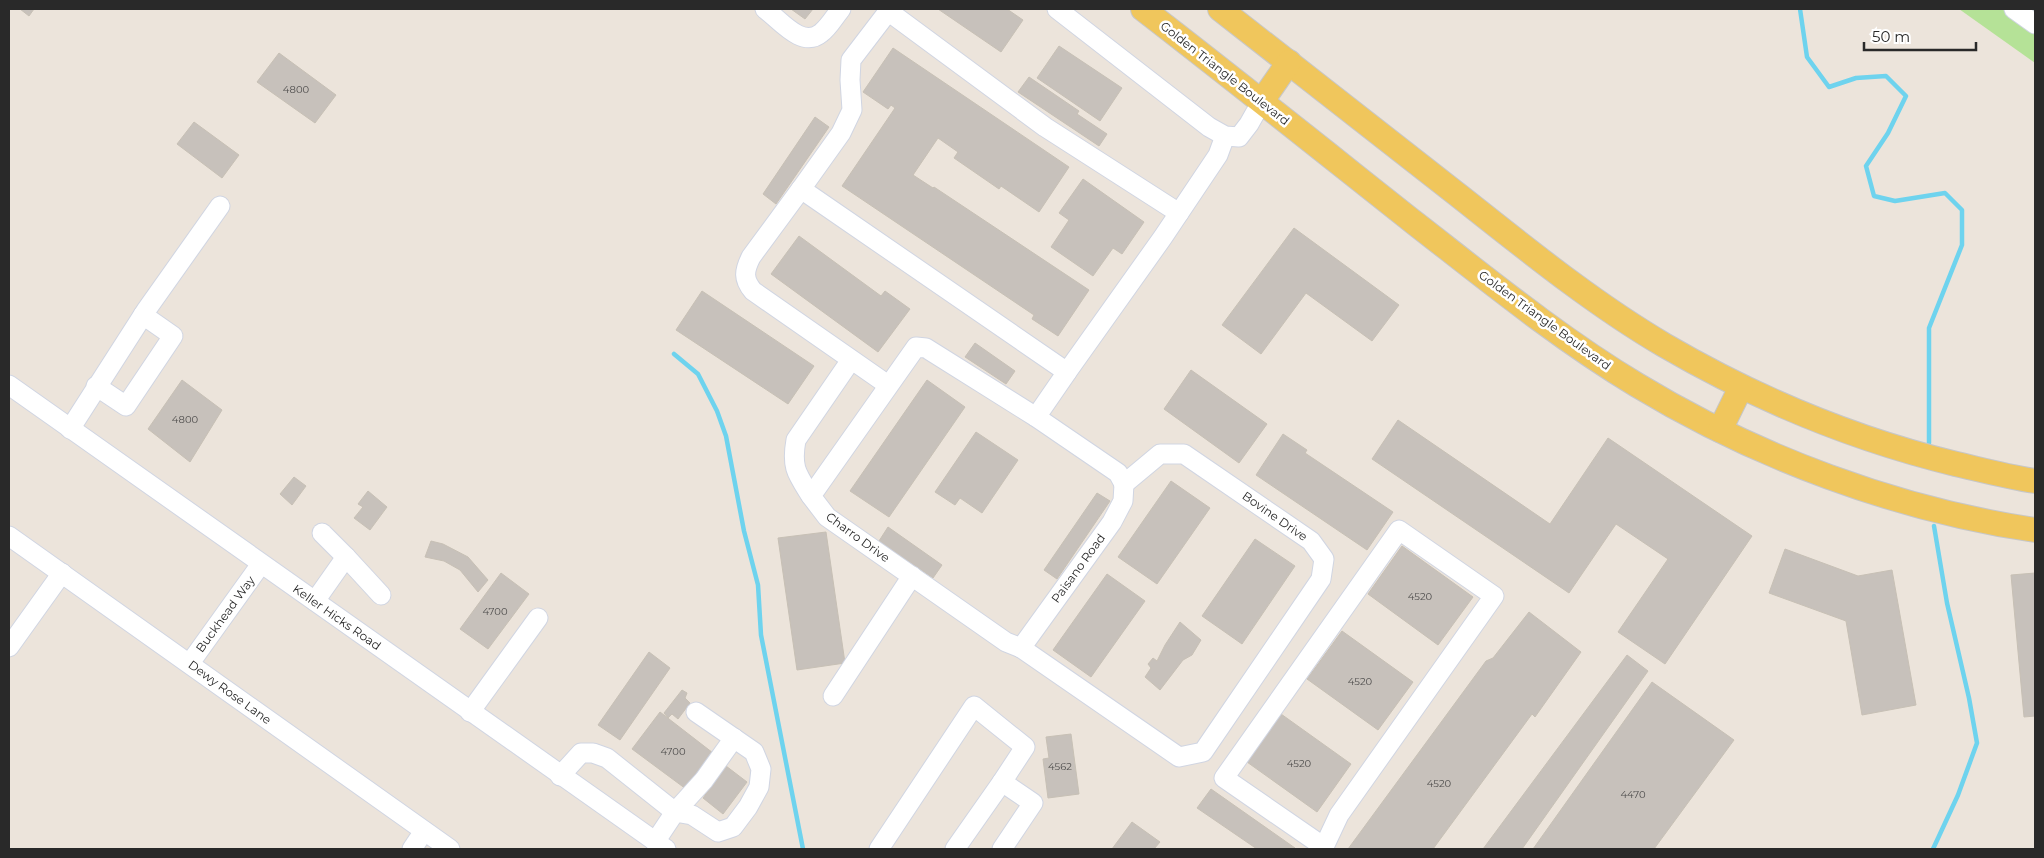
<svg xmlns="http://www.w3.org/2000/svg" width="2044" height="858" font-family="Montserrat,sans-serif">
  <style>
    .green { fill: #b5e297 }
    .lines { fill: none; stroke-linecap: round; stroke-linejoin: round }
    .stream { stroke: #6ed3ee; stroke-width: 4.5 }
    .building { fill: #c7c1bb; stroke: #c7c0b5 }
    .minor-casing { stroke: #d0d5e2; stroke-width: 21 }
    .major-casing { stroke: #c7c7c7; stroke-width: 26 }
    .minor { stroke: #fff; stroke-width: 19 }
    .major { stroke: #f0c65c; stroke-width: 24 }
    .labels { text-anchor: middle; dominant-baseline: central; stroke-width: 5; stroke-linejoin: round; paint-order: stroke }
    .number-label { font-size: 10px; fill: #504f4e }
    .street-label { font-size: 12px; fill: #292929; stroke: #fff }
  </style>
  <rect width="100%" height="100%" fill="#ece4db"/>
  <!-- green -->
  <path class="green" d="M1959,9H2035V63Z"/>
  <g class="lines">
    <!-- stream -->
    <g class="stream">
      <path d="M1800,9L1807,57L1829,87L1856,78L1886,76L1906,96L1888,133L1866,166L1874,196L1895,201L1945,193L1962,210V245L1929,328V443"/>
      <path d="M674,354L698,374L717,411L726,436L744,531L758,585L761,635L803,849"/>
      <path d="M1933,849L1958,795L1977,743L1969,698L1947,603L1934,526"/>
    </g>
  </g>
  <!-- building -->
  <g class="building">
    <path d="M20,9H34L29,16Z"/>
    <path d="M791,9H813L805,19Z"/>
    <path d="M938,9H1007L1023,20L1001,52Z"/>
    <path d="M1059,46L1122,88L1100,121L1037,78Z"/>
    <path d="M893,48L1069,167L1039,212L1001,186L999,189L954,158L958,152L938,138L913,175L933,188L934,187L1089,290L1058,336L1032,319L1034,315L842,186L895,108L891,105L888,109L863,92Z"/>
    <path d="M279,53L336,95L315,123L257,82Z"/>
    <path d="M1029,77L1079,111L1077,114L1107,134L1099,146L1018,92Z"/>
    <path d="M815,117L829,127L776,204L763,194Z"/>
    <path d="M194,122L239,155L222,178L177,144Z"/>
    <path d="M1083,179L1144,222L1122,254L1113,248L1093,276L1051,247L1069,220L1059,213Z"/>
    <path d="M1294,228L1399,305L1372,341L1306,293L1261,354L1222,325Z"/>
    <path d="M799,236L881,296L885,291L910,309L878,352L771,274Z"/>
    <path d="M702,291L814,366L788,404L676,330Z"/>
    <path d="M975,343L1015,371L1006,384L965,357Z"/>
    <path d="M1191,370L1267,424L1239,463L1164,409Z"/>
    <path d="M182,380L222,410L190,462L148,429Z"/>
    <path d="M927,380L965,407L889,517L850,491Z"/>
    <path d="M1398,420L1550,524L1608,438L1752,536L1665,664L1618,632L1668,559L1616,524L1569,593L1372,459Z"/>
    <path d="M976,432L1018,460L982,513L960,498L955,505L935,492Z"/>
    <path d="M1283,434L1307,450L1305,453L1393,512L1367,550L1256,475Z"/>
    <path d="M294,477L306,486L292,505L280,494Z"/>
    <path d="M1171,481L1210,508L1157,584L1118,557Z"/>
    <path d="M368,491L387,507L370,530L354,518L363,507L358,504Z"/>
    <path d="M1097,493L1110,501L1057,579L1044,570Z"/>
    <path d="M888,527L942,565L933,578L879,541Z"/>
    <path d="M826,532L845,663L797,670L778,538Z"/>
    <path d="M1255,539L1295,566L1242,644L1202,616Z"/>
    <path d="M431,541L443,544L468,557L488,580L478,592L460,570L444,561L425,557Z"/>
    <path d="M1402,546L1473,597L1438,645L1368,594Z"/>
    <path d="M1785,549L1858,576L1892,570L1916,705L1862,715L1846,621L1769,593Z"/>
    <path d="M501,573L529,594L488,649L460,629Z"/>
    <path d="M2035,573V716L2024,717L2011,575Z"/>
    <path d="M1107,574L1145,601L1091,677L1053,650Z"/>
    <path d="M1529,612L1581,652L1535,717L1532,714L1433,849H1348L1486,661L1493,658Z"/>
    <path d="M1180,622L1201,640L1192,655L1183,660L1160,690L1145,677L1151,668L1148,664L1153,658L1157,661L1165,645Z"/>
    <path d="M1342,631L1413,682L1378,730L1307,679Z"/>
    <path d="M649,652L670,668L620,740L598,725Z"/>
    <path d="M1627,655L1648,671L1522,849H1483Z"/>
    <path d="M1652,682L1734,740L1654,849H1533Z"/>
    <path d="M682,690L687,693L685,698L690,703L678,719L672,714L668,718L664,713Z"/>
    <path d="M660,712L713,753L686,789L632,749Z"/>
    <path d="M1281,714L1351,764L1317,812L1247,762Z"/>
    <path d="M1071,734L1079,794L1048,798L1043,759L1049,758L1046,737Z"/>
    <path d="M726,766L747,782L723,814L703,798Z"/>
    <path d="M1211,789L1295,848L1257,849L1197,808Z"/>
    <path d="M1132,822L1160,842L1154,849H1112Z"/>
  </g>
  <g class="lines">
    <!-- minor casing -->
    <g class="minor-casing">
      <g id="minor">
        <path d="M765,9C780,20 802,49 821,33C829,27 835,16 841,9"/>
        <path d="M890,9L851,60L850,80L852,110L841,133L801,189L1067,372L1163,237L1218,155L1225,136"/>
        <path d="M1057,9L1209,127L1225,136L1239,137L1249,124L1262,101"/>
        <path d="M2014,9L2035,24"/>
        <path d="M888,11L1045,127L1179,213"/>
        <path d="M801,189L751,257C744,271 743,279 753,291L888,385"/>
        <path d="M916,347L926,348L1036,417L1118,473L1124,484L1160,454H1184L1311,541L1324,559L1321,579L1203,752L1179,757L1021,648L1006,642L827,517L811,496Z"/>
        <path d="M9,385L666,849"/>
        <path d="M96,386L126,406L173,336L143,315"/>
        <path d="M1036,417L1067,372"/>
        <path d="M70,429L147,309L220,206"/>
        <path d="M811,496C797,474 791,468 796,440L851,360"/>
        <path d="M322,533L346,557"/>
        <path d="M9,536L450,849"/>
        <path d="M315,601L346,557L381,595"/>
        <path d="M9,647L62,573"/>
        <path d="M1021,648L1112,522L1123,501L1124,484"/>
        <path d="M190,663L261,564"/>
        <path d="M833,696L912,576"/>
        <path d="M470,712L538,618"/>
        <path d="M560,776L581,753H593L607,758L675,812L704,780L734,738"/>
        <path d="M655,842L675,812L692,815L718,832L733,827L748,807L759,787L761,769L754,752L696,712"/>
        <path d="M412,849L424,831"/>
        <path d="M879,849L974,706L1025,747L1002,782L1033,803L1002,849"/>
        <path d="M955,849L1002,782"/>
        <path d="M1323,849L1339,815L1494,596L1399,530L1224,778L1324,847"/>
      </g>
    </g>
    <!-- major casing -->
    <g class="major-casing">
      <g id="major">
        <path d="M1143,9C1235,80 1325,152 1416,224C1488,280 1559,338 1637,385C1756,457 1898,510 2035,530"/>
        <path d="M1220,9C1300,71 1379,133 1458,195C1524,247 1591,302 1664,345C1755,398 1853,439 1956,464C1982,470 2008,477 2035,481"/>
        <path d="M1262,101L1289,62"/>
        <path d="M1720,430L1741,387"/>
      </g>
    </g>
    <!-- minor -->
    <use href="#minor" class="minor"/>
    <!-- major -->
    <use href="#major" class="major"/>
  </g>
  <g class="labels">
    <!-- number labels -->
    <g class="number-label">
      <text x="296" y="89">4800</text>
      <text x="185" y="419">4800</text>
      <text x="1420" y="596">4520</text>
      <text x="495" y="611">4700</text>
      <text x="1360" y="681">4520</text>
      <text x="673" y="751">4700</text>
      <text x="1299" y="763">4520</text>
      <text x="1060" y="766">4562</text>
      <text x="1439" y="783">4520</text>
      <text x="1633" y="794">4470</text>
    </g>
    <!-- street labels -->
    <g class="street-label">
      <text transform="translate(1225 73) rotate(38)">Golden Triangle Boulevard</text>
      <text transform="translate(1545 320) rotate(36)">Golden Triangle Boulevard</text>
      <text transform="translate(1275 516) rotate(35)">Bovine Drive</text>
      <text transform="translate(858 537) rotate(36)">Charro Drive</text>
      <text transform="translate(1078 568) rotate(-54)">Paisano Road</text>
      <text transform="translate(225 614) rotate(-54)">Buckhead Way</text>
      <text transform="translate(337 617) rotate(35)">Keller Hicks Road</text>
      <text transform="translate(230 692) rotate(36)">Dewy Rose Lane</text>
    </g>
  </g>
  <!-- border -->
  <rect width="2044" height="858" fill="none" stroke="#292929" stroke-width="20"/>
  <!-- scale -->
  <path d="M1864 42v8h112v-8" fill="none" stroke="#292929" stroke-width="2.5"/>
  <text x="1872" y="42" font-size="15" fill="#292929" stroke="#ffffff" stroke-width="4" paint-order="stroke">50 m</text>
</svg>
